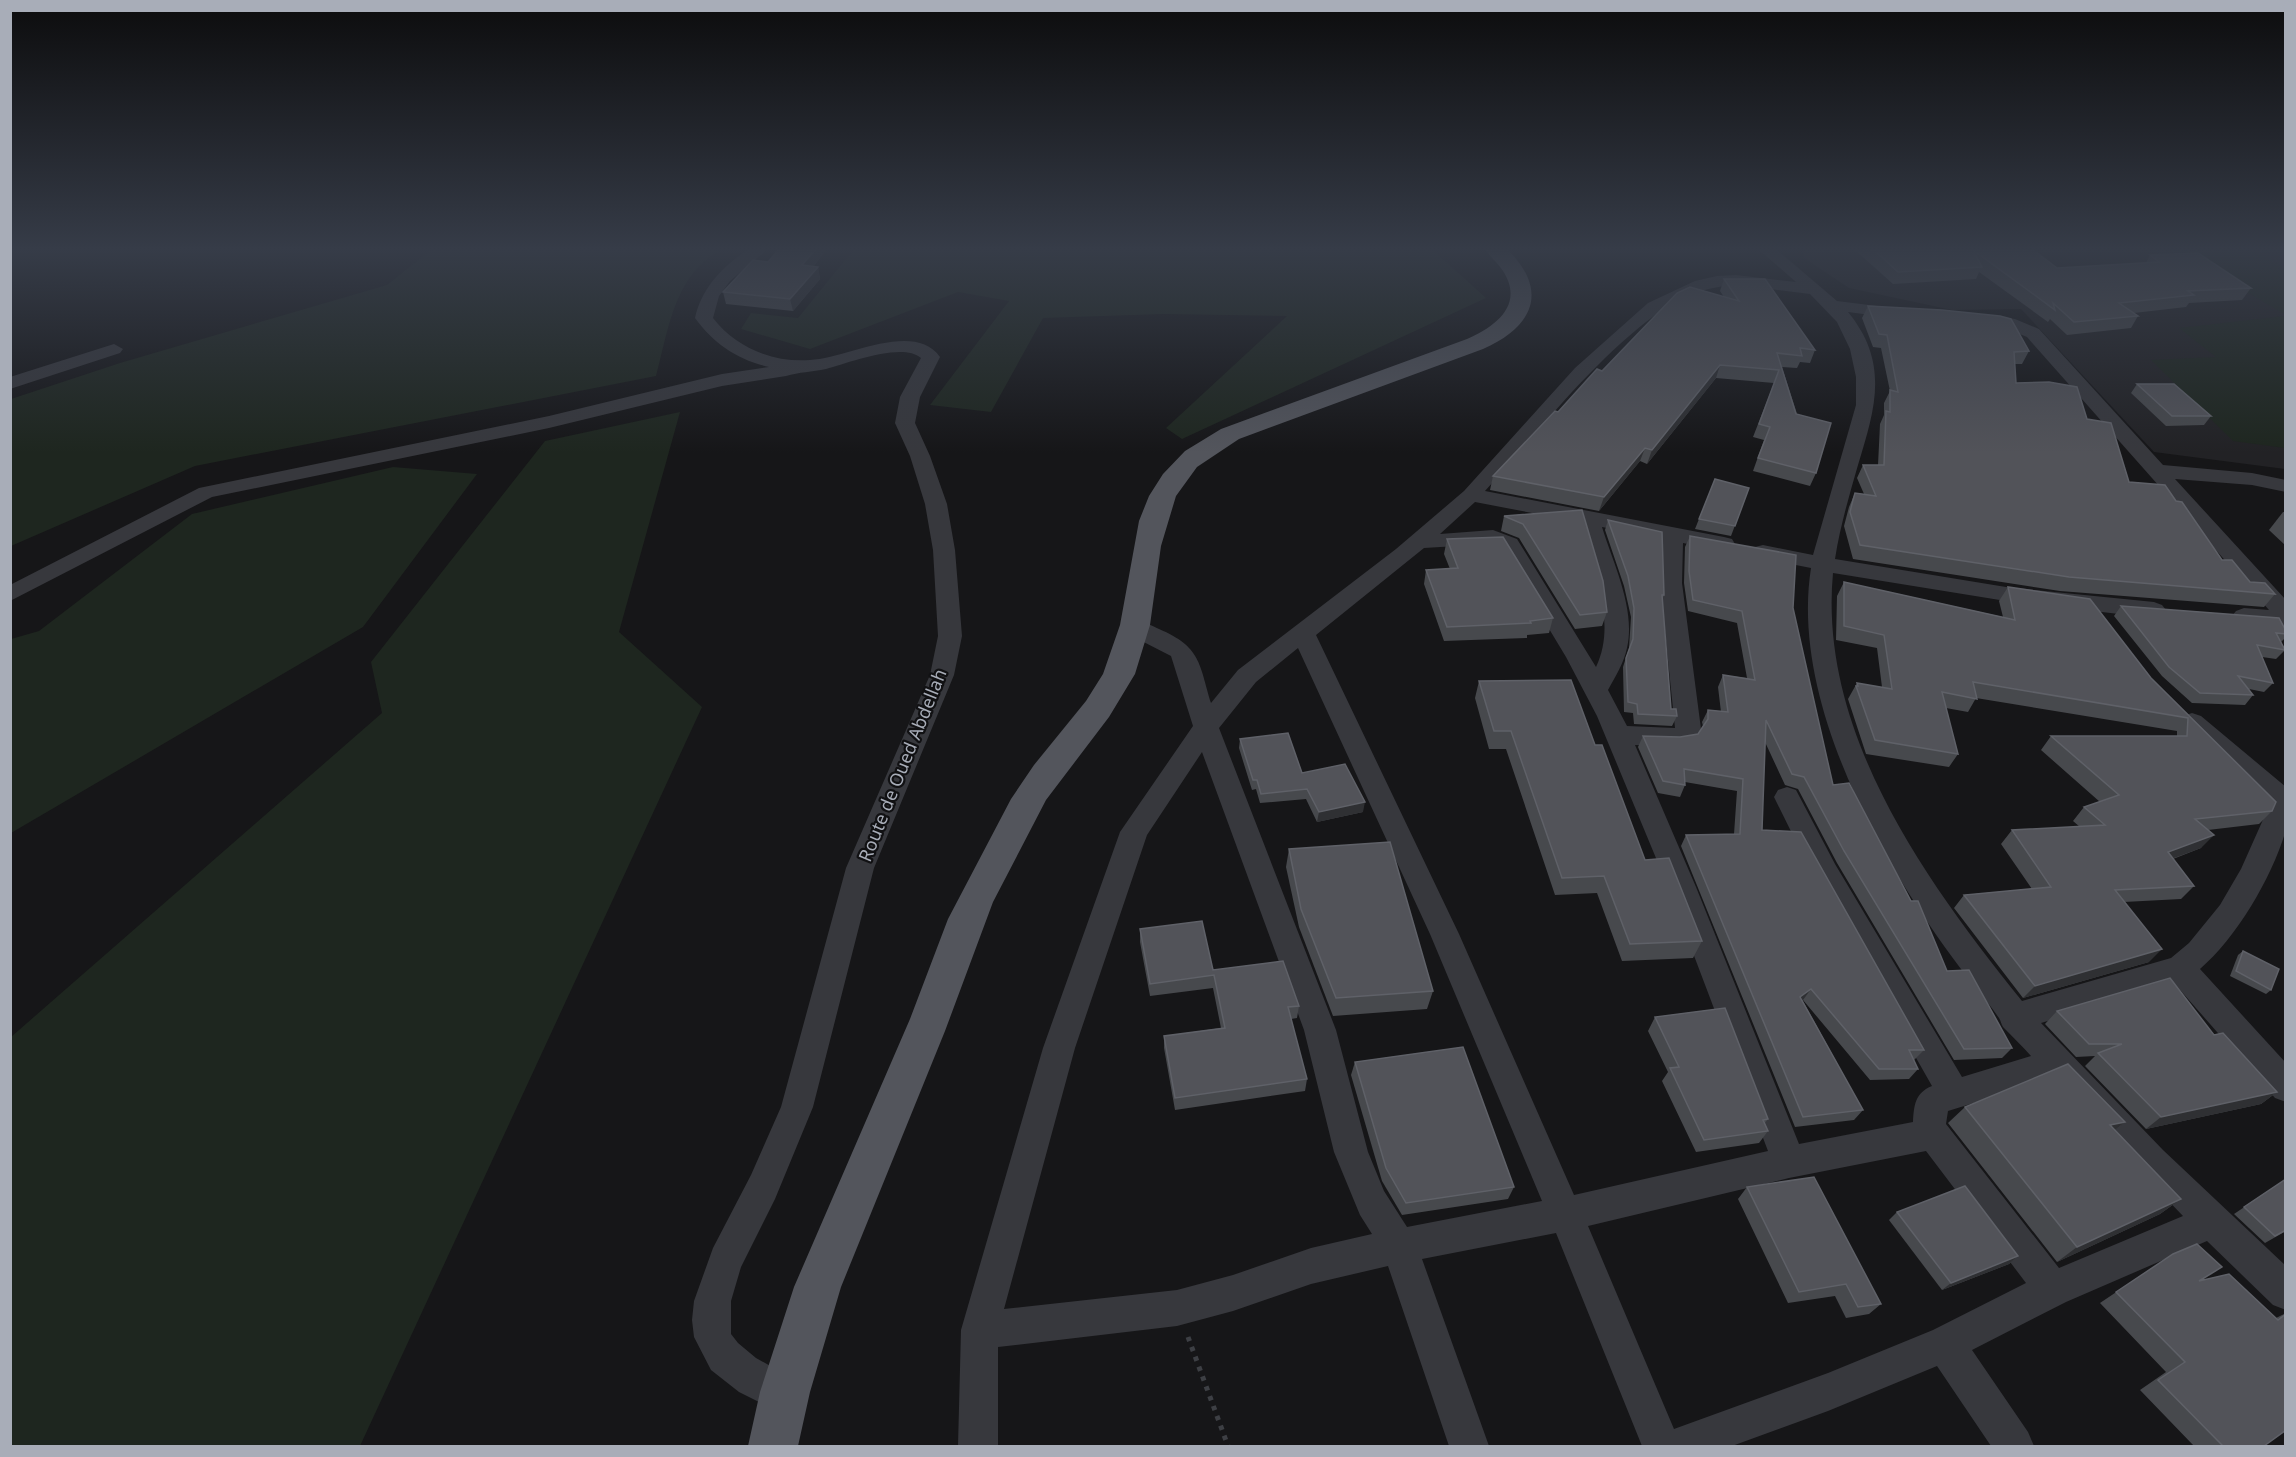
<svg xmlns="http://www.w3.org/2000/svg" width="2296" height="1457" font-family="'Noto Sans',sans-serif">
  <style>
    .built { fill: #222225 }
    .green { fill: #1e261f }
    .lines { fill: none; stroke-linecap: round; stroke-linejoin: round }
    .path { stroke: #3d3f44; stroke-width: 5; stroke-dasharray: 4.5 6; stroke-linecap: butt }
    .minor { fill: #37383d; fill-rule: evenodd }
    .primary { fill: #53555c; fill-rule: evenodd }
    .wall { fill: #47494d }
    .shaded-wall { fill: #2f3033 }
    .building { fill: #525359; stroke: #5f6168; stroke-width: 1.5 }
    .labels { text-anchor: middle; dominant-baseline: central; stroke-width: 4.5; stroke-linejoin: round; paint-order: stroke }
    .street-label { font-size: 18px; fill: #a8adb8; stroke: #111113 }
  </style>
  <rect width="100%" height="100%" fill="#161618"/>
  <!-- built -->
  <path class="built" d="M1804,249H2280L2286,252L2285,469L2154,452L2021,309L1952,310L1849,288L1804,258Z"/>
  <!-- green -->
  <g class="green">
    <path d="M432,249H722C674,275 669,328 656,376L195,466L11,546V399L120,363L387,285Z"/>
    <path d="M854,249H1432L1486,298L1182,439L1166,428L1287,316L1164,314L1043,318L991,412L930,405L1009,301L958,292L810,349L741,329L751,313L798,318Z"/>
    <path d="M2173,249H2251L2285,268L2286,315Z"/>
    <path d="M2285,316V448L2233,441L2151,360L2216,357L2179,328Z"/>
    <path d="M680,412L619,632L702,707L360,1446H11V1037L382,713L371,662L545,441Z"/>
    <path d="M393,467L477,474L363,627L11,833V639L39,631L192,514Z"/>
  </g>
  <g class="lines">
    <!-- path -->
    <path class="path" d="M1188,1337L1228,1446"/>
    <!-- minor -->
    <g class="minor">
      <path d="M749,249H768L730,281L719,296L713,318C735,347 773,363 810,360C845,359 914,320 940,357L920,397L915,423L930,456L947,504L955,550L962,636L954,675L874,868L813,1107L775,1199L741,1267L731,1301V1334L738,1343L756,1358L797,1381L802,1395L797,1409L783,1414L739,1392L711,1370L694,1337L692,1320L694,1301L713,1248L751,1175L781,1107L846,868L930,675L938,636L933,550L925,504L910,456L895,423L900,397L921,358C902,342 849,363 826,369C812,372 799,372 786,376L722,386L549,428L212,497L10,601V585L199,488L549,416L722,374L769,367C738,360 714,344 695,318C702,287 723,266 749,249Z"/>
      <path d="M1758,249H1776L1837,301L1901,309L1910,314L1901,319L1848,312C1890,363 1875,409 1858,465C1849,496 1840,527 1835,559L2006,587L2154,602L2162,605L2166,610L2162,615L2154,618L2006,601L1833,573C1818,733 1927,883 2022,1001L2171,958L2189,943L2220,905L2241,869L2270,804L2183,728L2179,722L2183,716L2192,713L2201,716L2286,787C2286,801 2289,820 2285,833C2271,879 2236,938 2200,969L2286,1063V1102L2275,1098L2174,983L2041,1023L2163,1150L2286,1266V1310L2273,1305L2207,1241L2066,1302L1972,1350L2028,1432L2034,1446H1991L1937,1366L1828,1411L1732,1446H1642L1556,1233L1422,1259L1489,1446H1449L1388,1266L1311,1284L1233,1311L1177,1326L998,1347V1446H958L961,1330L1043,1048L1120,832L1193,726L1171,656L1128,634L1124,628L1128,622C1140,619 1148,624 1159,629C1201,647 1199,663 1211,703L1238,670L1396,549L1464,491L1575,368L1648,303L1695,281L1717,276L1736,275L1796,282ZM1736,285L1810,294L1837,322L1850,349L1856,377V405L1813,555L1763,545L1755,547L1752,552L1755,557L1811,568C1789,707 1889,877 1971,982C1980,994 1991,1006 1999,1018C2001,1021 2001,1024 2003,1027C2012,1036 2022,1046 2031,1056L1962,1077L1835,864L1796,790L1787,787L1778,790L1774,797L1815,880L1932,1086C1915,1093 1914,1105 1913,1122L1799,1144L1696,887L1635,745L1675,746L1692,743L1701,729L1682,583L1683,543L1724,551L1732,549L1735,544L1732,539L1724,537L1485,491C1540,430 1592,361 1659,312C1680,296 1710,286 1736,285ZM1475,502L1579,522C1592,568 1618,621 1596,667L1517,539L1493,530L1440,534ZM1602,527L1661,538L1660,583L1675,728L1627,726L1608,690C1615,677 1624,663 1627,648C1636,609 1613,563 1602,527ZM1490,544L1501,549L1566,657L1597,716L1668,887L1768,1151L1574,1195L1459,934L1316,635L1424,548ZM1298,648L1430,934L1542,1201L1407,1227L1384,1191L1368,1152L1336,1030L1219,728L1256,682ZM1202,752L1304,1030L1334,1152L1360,1215L1372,1234L1311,1248L1233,1275L1177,1290L1004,1309L1075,1048L1147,835ZM2051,1079L2183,1216L2059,1268L1946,1124L1948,1111ZM1926,1151L2026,1283L1933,1330L1828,1373L1674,1429L1588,1226L1789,1178Z"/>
      <path d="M1979,314L2015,319L2039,329L2163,465L2252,473L2286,480V492L2252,485L2175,479L2286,600V627L2236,621L2232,616L2236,611L2244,608L2269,610L2027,337L2005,328L1973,323L1970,319L1973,315Z"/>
      <path d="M114,344L123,349L120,353L10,389V377Z"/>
    </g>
    <!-- primary -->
    <path class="primary" d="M1485,249H1507C1550,291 1533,327 1483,349L1239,439L1197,467L1176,496L1161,546L1150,625L1135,674L1109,717L1046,800L993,902L945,1031L841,1287L810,1392L798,1446H748L760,1392L794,1287L910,1019L948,919L1011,799L1034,765L1086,701L1103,674L1120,625L1139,521L1149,496L1163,474L1185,451L1221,429L1467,339C1495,327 1525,305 1503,271C1498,263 1490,257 1485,249Z"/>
  </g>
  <!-- wall -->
  <g class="wall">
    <path d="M779,249H827L813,267H818L820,279L793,311L726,304L723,292L768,262Z"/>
    <path d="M1854,249H2032L2057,268L2146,263L2150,255L2251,288L2242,300L2189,303L2186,307L2134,313L2138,316L2131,328L2067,335L2050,319L2048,322L1979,272L1976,279L1893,284Z"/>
    <path d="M1724,279L1815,350L1810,363L1800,362L1797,368L1782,367L1816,473L1810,486L1753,471L1764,440L1753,437L1774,383L1716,378L1647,464L1640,461L1599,511L1490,490L1493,476L1558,412L1602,371L1724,297L1720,291Z"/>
    <path d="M1868,306L2029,351L2022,364H2015L2016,383L2087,419L2129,482L2176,501L2222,560L2250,582L2275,594L2264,607L2060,591L1853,559L1844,526L1849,507L1855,493L1864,494L1857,478L1863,465H1878L1880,424L1884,415V403L1890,391L1881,348L1873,347L1862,318Z"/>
    <path d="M2137,384L2211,416L2204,425L2166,426L2131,393Z"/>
    <path d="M1749,488L1731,536L1695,529L1699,519Z"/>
    <path d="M1582,510L1607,612L1602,626L1575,629L1519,538L1501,531L1504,516Z"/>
    <path d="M2283,512H2286V546L2269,530Z"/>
    <path d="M1608,520L1664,595L1662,600L1671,709L1677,716L1672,726L1634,724L1633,713L1624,712L1623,667L1629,648L1631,617L1624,586L1605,530Z"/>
    <path d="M1690,536L1793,608L1833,785L1947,971L2012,1048L2002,1058L1954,1060L1837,863L1798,789L1785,785L1765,742L1762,830L1924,1050L1914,1060L1918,1069L1909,1079L1870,1080L1803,1000V1001L1863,1110L1854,1120L1795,1127L1681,846L1686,835L1734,834L1737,791L1685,782V785L1680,797L1658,793L1638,747L1643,736L1680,737L1698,734L1703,726L1702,722L1708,710L1721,712L1718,687L1723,675L1747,678L1737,623L1688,611L1684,583L1685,547Z"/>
    <path d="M1447,539L1553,618L1549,633L1527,635V638L1444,641L1424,584L1426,570L1450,569L1444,554Z"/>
    <path d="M1844,582L2003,617L1999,601L2008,587L2151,678L2276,802L2272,811L2259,824L2208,830L2201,848L2173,859L2194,886L2181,899L2124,902L2149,962L2023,998L1954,908L1964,895L2032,889L2001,844L2012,830L2080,827L2073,821L2084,807L2100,802L2041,750L2051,736H2177V731L1976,698L1968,712L1946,708L1958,754L1949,767L1866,754L1848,699L1857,683L1882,687L1877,648L1836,640L1837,596Z"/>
    <path d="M2121,606L2286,631V637L2281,642L2285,650L2276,659L2262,657L2273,683L2264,692L2249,689L2253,695L2245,705L2192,703L2162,676L2114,616Z"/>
    <path d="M1479,681L1595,745L1645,860L1702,941L1693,958L1622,961L1597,893L1555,895L1506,749H1489L1475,698Z"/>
    <path d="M1240,739L1302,773L1363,812L1317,822L1306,799L1260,803L1256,789L1252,790L1239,748Z"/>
    <path d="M1289,849L1433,991L1427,1009L1333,1016L1299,927L1286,867Z"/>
    <path d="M1140,929L1213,970L1299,1006L1297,1018L1291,1019L1307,1079L1305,1091L1175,1110L1164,1048V1036L1221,1028L1213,988L1150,996L1140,942Z"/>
    <path d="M2243,951L2271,990L2266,994L2230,976L2238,955Z"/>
    <path d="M2057,1011L2214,1035L2277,1092L2261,1104L2146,1129L2085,1066L2095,1056L2076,1057L2045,1024Z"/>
    <path d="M1655,1017L1768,1119L1765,1123L1768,1131L1759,1143L1696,1152L1662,1081L1668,1072L1648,1031Z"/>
    <path d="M1355,1062L1514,1187L1508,1199L1402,1215L1382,1181L1351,1075Z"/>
    <path d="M1965,1107L2125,1122L2115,1130L2181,1199L2160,1214L2057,1262L1948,1123Z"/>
    <path d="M2286,1179V1231L2265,1243L2234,1214Z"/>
    <path d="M1747,1187L1881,1304L1869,1314L1846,1318L1835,1296L1788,1303L1738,1199Z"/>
    <path d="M1897,1212L2018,1256L2009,1264L1942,1290L1889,1220Z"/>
    <path d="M2173,1254L2201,1280L2276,1318L2286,1313V1430L2264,1446H2194L2140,1390L2166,1372L2100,1303Z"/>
  </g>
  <!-- shaded-wall -->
  <g class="shaded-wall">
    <path d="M816,249H827L805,277L802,265Z"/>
    <path d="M818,267L820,279L793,311L790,299Z"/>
    <path d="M1720,365L1716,378L1647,464L1652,450Z"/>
    <path d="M1645,448L1640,461L1599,511L1604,497Z"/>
    <path d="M1365,802L1363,812L1317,822L1319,812Z"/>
    <path d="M2214,835L2201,848L2155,865L2168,852Z"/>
    <path d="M2162,949L2149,962L2023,998L2035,986Z"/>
    <path d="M1811,989L1803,1000L1793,1008L1800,997Z"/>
    <path d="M2277,1092L2261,1104L2146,1129L2161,1117Z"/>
    <path d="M2125,1122L2105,1138L2110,1125Z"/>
    <path d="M2181,1199L2160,1214L2057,1262L2077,1247Z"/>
    <path d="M2018,1256L2009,1264L1942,1290L1951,1283Z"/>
  </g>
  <!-- building -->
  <g class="building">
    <path d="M779,249H816L802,265L818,267L790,299L723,292L753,260L768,262Z"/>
    <path d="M1873,249H2032L2057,268L2159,262L2150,255L2198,253L2251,288L2188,291L2194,295L2119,303L2138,316L2074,322L2053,303L2055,310L1973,250L1982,267L1898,272Z"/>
    <path d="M1724,279H1765L1815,350L1800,348L1802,356L1777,353L1796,414L1831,423L1816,473L1758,458L1770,427L1759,424L1779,370L1720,365L1652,450L1645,448L1604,497L1493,476L1555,411L1558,412L1597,369L1602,371L1677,293L1690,287L1739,301Z"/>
    <path d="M1868,306L1942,310L2000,316L2011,319L2029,351L2014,352L2016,383L2049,382L2077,387L2087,419L2111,423L2129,482L2165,485L2176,501L2182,502L2222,560H2232L2250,582L2265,583L2275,594L2069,577L1860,545L1850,512L1853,500L1855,493L1876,496L1863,465H1884L1886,411L1890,412V390L1898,392L1887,335L1879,334Z"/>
    <path d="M2137,384H2174L2211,416H2172Z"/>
    <path d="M1715,479L1749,488L1735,526L1699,519Z"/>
    <path d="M1582,510L1603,581L1607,612L1580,615L1523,524L1504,516Z"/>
    <path d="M1608,520L1662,532L1664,595H1662L1671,709H1676L1677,716L1638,714L1637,704L1628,702L1626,658L1633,639L1634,608L1628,576Z"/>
    <path d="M1690,536L1796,555L1793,608L1833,785L1849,783L1911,901H1918L1947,971L1969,970L2012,1048L1964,1049L1844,851L1804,777L1792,774L1766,720L1762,830L1801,832L1924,1050H1909L1918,1069H1879L1811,989L1800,997L1863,1110L1803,1117L1686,835L1740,834L1743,779L1684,769L1685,785L1663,781L1643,736L1680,737L1698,734L1708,719V710L1728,712L1723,675L1755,680L1742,611L1693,600L1689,571Z"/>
    <path d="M1503,537L1553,618L1530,621L1531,623L1447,627L1426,570L1458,568L1447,539Z"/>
    <path d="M1844,582L2015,620L2008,587L2090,599L2151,678L2276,802L2272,811L2195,819L2214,835L2168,852L2194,886L2115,890L2162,949L2035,986L1964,895L2051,887L2012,830L2105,825L2084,807L2119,795L2051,736H2187L2188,718L1973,682L1977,699L1942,692L1958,754L1875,740L1856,686H1858L1857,683L1892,689L1884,635L1844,626Z"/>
    <path d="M2121,606L2279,618L2286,631V634L2276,633L2285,650L2257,645L2273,683L2238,676L2253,695L2200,693L2169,667Z"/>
    <path d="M1571,680L1595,745H1602L1645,860L1669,858L1702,941L1630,944L1604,876L1562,878L1511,731H1494L1479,681Z"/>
    <path d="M1288,733L1302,773L1345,764L1365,802L1319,812L1307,789L1261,794L1257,780H1253L1240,739Z"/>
    <path d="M1390,842L1433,991L1336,998L1301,909L1289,849Z"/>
    <path d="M1202,921L1213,970L1283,961L1299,1006L1288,1007L1307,1079L1175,1098L1164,1036L1225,1028L1214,975L1150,984L1140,929Z"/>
    <path d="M2243,951L2279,969L2271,990L2236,971Z"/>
    <path d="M2170,978L2214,1035L2223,1033L2277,1092L2161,1117L2098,1053L2122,1044H2089L2057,1011Z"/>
    <path d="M1725,1008L1768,1119L1763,1120L1768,1131L1704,1140L1670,1068L1679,1067L1655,1017Z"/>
    <path d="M1463,1047L1514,1187L1406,1203L1386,1168L1355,1062Z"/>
    <path d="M2068,1064L2125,1122L2110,1125L2181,1199L2077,1247L1965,1107Z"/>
    <path d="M1814,1177L1881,1304L1858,1307L1846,1284L1799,1292L1747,1187Z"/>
    <path d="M2286,1179V1230L2275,1236L2244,1207Z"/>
    <path d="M1965,1186L2018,1256L1951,1283L1897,1212Z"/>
    <path d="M2197,1244L2222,1267L2199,1281L2229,1274L2278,1320L2286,1314V1430L2264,1446H2223L2158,1380L2185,1362L2116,1292L2173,1254Z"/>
  </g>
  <!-- sky -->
  <linearGradient id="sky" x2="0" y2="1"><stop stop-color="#0c0c0d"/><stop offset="0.55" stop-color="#363c48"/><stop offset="1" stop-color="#363c48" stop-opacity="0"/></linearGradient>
  <rect width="2296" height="453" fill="url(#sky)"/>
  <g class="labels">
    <!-- street labels -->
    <g class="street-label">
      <text transform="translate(902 765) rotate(-68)">Route de Oued Abdellah</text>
    </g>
  </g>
  <!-- border -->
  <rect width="2296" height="1457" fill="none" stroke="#a8adb8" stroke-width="24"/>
</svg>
